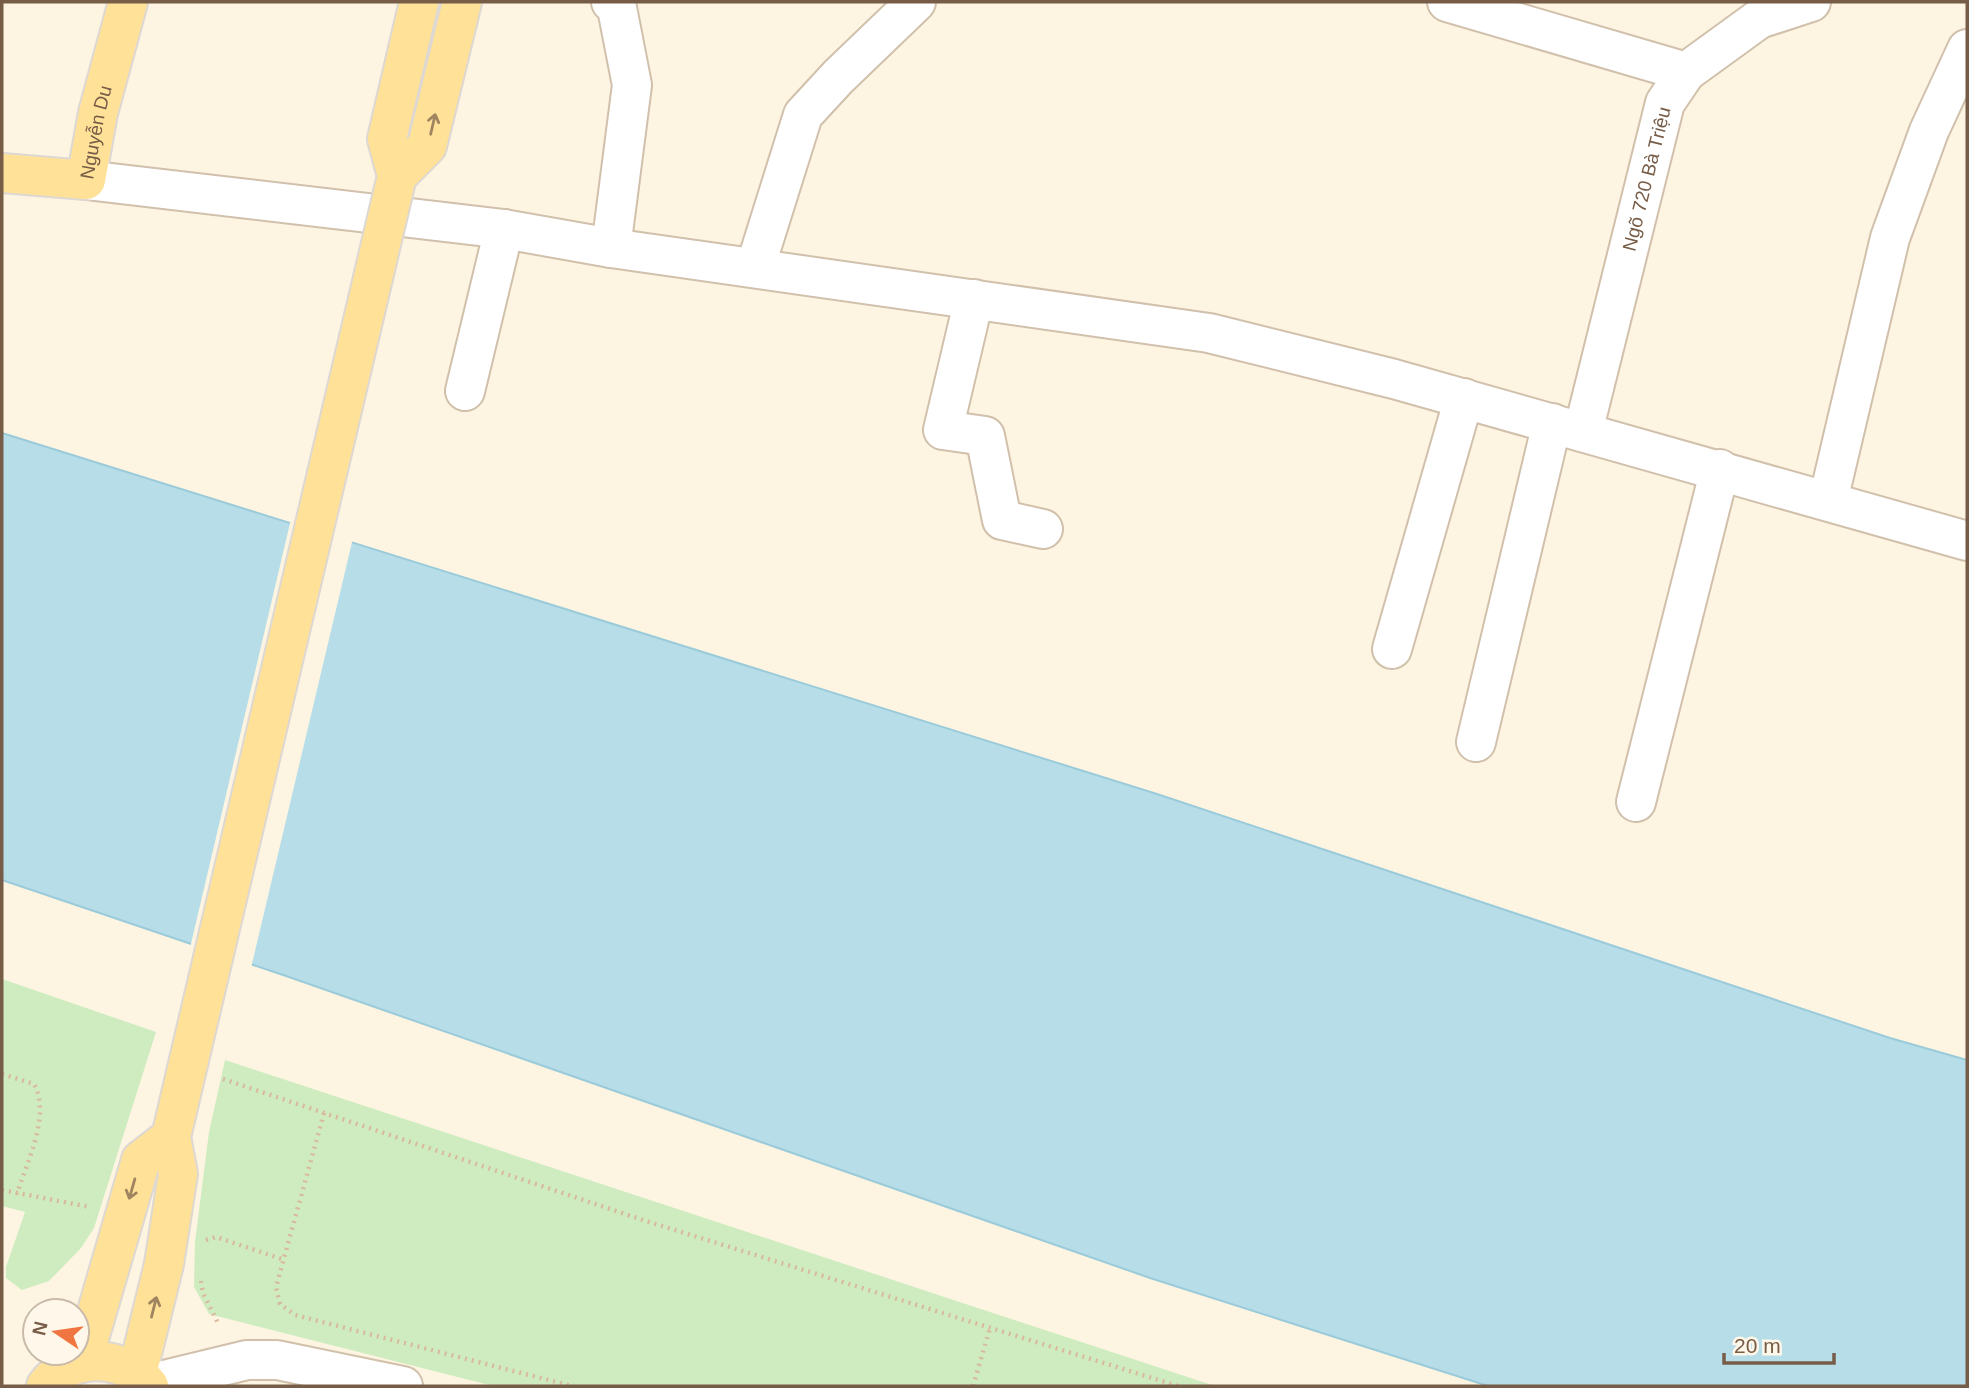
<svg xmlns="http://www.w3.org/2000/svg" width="1969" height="1388" font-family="Helvetica,sans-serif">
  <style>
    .green { fill: #ceecc0 }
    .water { fill: #b6dde8; stroke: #9bcbda; stroke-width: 2 }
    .pier { fill: #fdf5e2 }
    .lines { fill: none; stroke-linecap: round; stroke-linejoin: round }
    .minor-casing { stroke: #d1c0ab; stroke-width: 42 }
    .major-casing { stroke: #ded8d3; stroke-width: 42 }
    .path { stroke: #d9b99b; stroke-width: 4.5; stroke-dasharray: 2 5; stroke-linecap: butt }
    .minor { stroke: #fff; stroke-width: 38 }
    .major { stroke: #ffe198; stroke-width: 38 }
    .major-bridge-casing { stroke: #ded8d3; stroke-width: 42; stroke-linecap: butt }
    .major-bridge { stroke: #ffe198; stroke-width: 38 }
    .oneway { stroke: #a0845f }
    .labels { text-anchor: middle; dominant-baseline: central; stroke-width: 5; stroke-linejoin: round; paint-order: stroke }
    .street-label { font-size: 19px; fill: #775c47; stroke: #fff8ea }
  </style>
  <rect width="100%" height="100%" fill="#fdf5e2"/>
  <!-- green -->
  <g class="green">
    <path d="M2,979L156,1032L94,1228L81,1248L49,1281L22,1290L6,1278V1267L25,1212L2,1206Z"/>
    <path d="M225,1060L1215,1386H493L209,1314L194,1287L195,1242L209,1132Z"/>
  </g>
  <!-- water -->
  <path class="water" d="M2,433L1157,794L1890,1038L1967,1060V1386H1488L1150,1278L286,976L2,880Z"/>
  <!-- pier -->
  <path class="pier" d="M291,519L353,538L251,968L190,948Z"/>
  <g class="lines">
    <!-- minor casing -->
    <g class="minor-casing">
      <g id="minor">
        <path d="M1447,2L1686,72"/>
        <path d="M86,180L504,229L611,248L1209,333L1394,379L1967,541"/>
        <path d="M611,248L632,85L617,8L611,2"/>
        <path d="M755,268L803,115L838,77L916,2"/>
        <path d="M974,299L943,430L985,436L1002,520L1043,529"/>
        <path d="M465,391L504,229"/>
        <path id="s1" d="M1583,432L1665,103L1686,72L1759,19L1811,2"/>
        <path d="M1828,501L1890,238L1929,131L1967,49"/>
        <path d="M1392,649L1464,398"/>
        <path d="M1476,742L1552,423"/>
        <path d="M1636,802L1720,469"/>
        <path d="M148,1384L247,1360H277L403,1386"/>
      </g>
    </g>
    <!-- major casing -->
    <g class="major-casing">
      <g id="major">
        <path id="s2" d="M2,173L86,180L98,113L128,2"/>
        <path d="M397,176L427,146L462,2"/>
        <path d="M393,193L397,176L387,139L419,2"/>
        <path d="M82,1363L141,1160L171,1137"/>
        <path d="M137,1374L164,1264L178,1174L171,1137L189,1060"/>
        <path d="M46,1386C71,1352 124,1354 149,1386"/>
      </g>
    </g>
    <!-- path -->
    <g class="path">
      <path d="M2,1074L34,1084C51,1116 27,1161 17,1194"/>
      <path d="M223,1079L649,1222L1178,1386"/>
      <path d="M324,1113L276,1287L280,1304L295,1315L572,1386"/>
      <path d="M2,1190L90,1207"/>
      <path d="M206,1240L216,1237L285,1260"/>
      <path d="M201,1281L203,1293L219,1325"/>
      <path d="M973,1386L990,1328"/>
    </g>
    <!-- minor -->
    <use href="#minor" class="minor"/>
    <!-- major -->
    <use href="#major" class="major"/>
    <!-- major-bridge casing -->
    <g class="major-bridge-casing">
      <path id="major-bridge" d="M189,1060L393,193"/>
    </g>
    <!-- major-bridge -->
    <use href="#major-bridge" class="major-bridge"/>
  </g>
  <!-- one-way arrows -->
  <defs><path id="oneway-shaft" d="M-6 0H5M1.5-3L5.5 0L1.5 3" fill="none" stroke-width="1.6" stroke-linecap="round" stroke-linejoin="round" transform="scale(1.75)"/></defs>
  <g class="oneway">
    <use href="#oneway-shaft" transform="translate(433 124) rotate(-77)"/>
    <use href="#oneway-shaft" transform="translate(132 1189) rotate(106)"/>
    <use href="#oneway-shaft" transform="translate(154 1307) rotate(-76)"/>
  </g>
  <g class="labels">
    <!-- street labels -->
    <g class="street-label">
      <text stroke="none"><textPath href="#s2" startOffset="133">Nguyễn Du</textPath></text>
      <text stroke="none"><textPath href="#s1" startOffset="261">Ngõ 720 Bà Triệu</textPath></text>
    </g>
  </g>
  <!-- border -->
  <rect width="1969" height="1388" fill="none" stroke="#775c47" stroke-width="7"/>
  <!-- north arrow -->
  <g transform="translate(56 1332) rotate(283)"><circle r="33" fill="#fff8ea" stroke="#c9baa9" stroke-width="2"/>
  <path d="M0-5L12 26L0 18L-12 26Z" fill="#ef7640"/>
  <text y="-10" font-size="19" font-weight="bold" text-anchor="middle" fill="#775c47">N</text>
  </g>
  <!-- scale -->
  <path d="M1724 1353v10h110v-10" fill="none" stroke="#775c47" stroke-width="3.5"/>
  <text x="1734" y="1353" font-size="21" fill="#775c47" stroke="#fff8ea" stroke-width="5" paint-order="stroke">20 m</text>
</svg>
